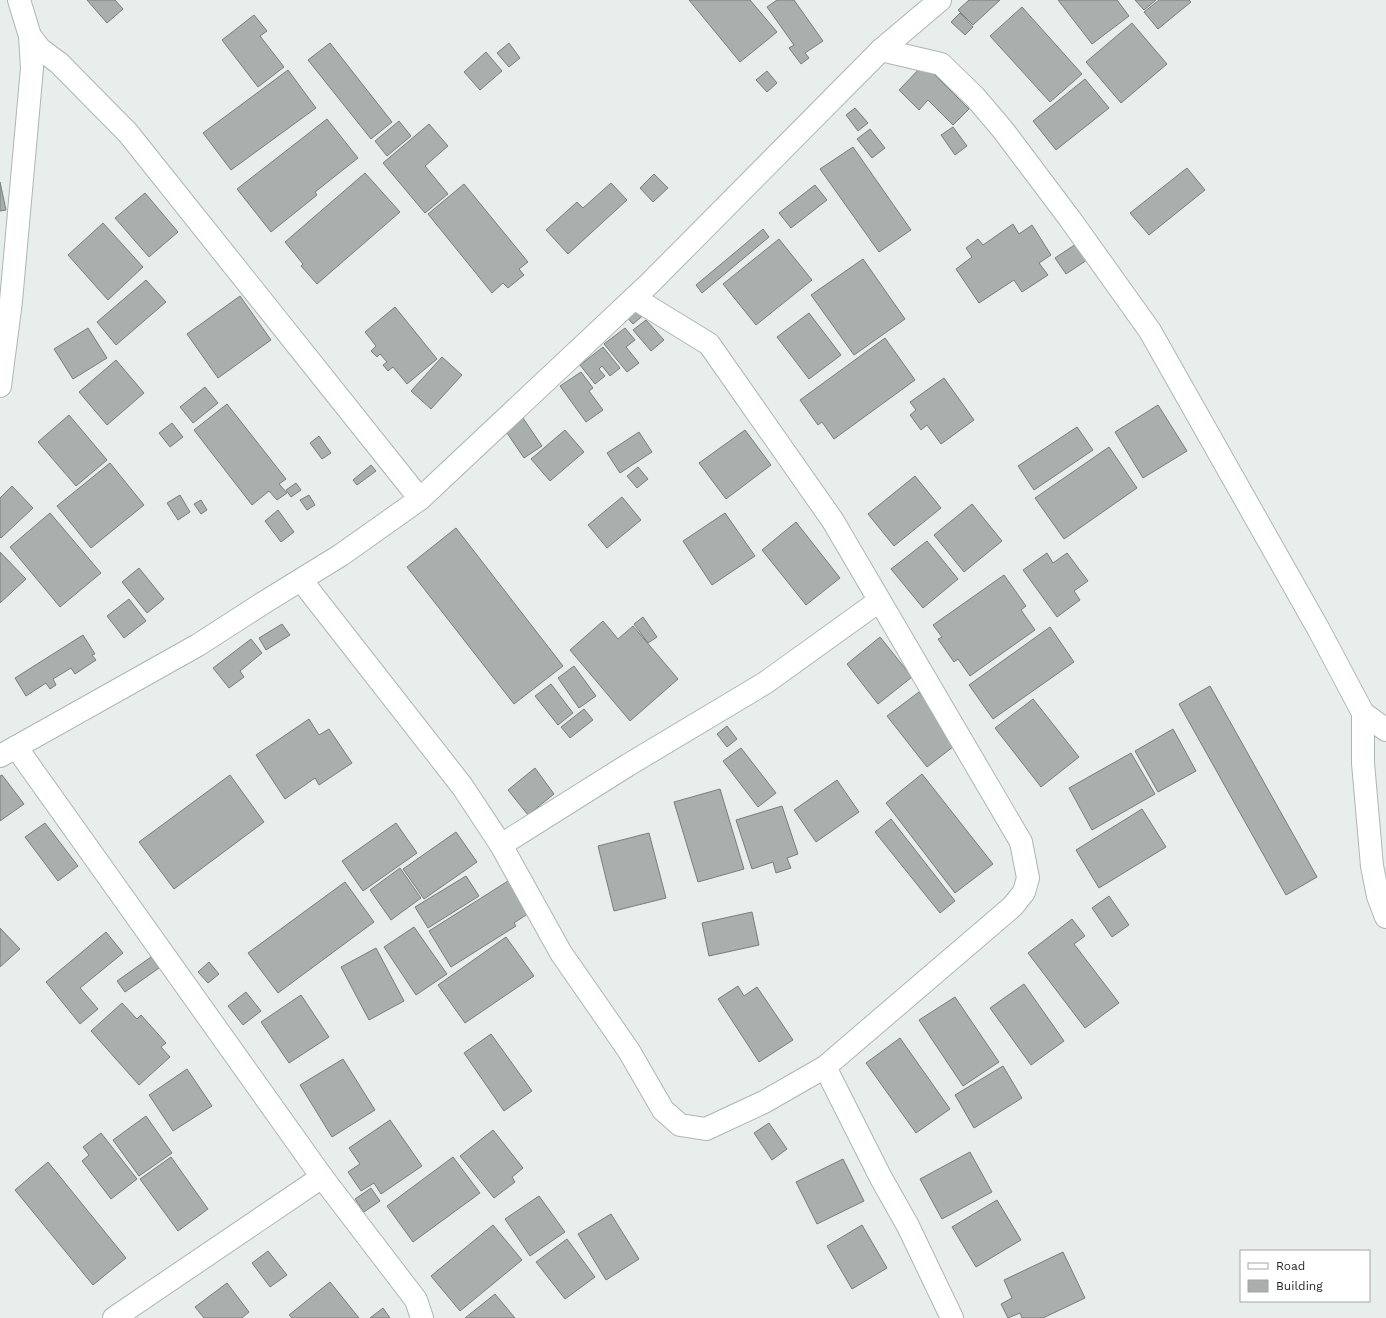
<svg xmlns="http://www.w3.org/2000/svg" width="1386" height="1318" font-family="'Work Sans',sans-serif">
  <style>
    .building { fill: #a8afac; stroke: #787e7c }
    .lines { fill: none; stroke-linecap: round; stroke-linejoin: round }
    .minor-casing { stroke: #aeb5b2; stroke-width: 24 }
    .minor { stroke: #fff; stroke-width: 22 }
  </style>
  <rect width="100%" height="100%" fill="#e7eeeb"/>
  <!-- building -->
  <g class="building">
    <path d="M87,0H115L123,9L107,23Z"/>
    <path d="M689,0H750L777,32L740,62Z"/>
    <path d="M777,0H794L823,41L805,53L809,58L801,64L789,48L794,45L767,7Z"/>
    <path d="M969,0H1000L973,25L958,10Z"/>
    <path d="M1058,0H1117L1129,16L1092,44Z"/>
    <path d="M1135,0H1156L1144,10Z"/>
    <path d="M1159,0H1189L1191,2L1158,29L1144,12Z"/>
    <path d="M1022,7L1082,74L1050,102L990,36Z"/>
    <path d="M960,13L973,27L965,35L951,22Z"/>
    <path d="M254,15L267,31L260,36L284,67L258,87L222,40Z"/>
    <path d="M1132,23L1167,64L1121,103L1086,62Z"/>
    <path d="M330,43L392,122L371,139L308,60Z"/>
    <path d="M509,43L520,58L509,67L497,53Z"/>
    <path d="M486,52L502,71L480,90L464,72Z"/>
    <path d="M924,64L969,109L953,125L928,100L919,110L899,90Z"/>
    <path d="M288,70L316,108L231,170L203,133Z"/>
    <path d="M767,71L777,83L767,92L756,80Z"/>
    <path d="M1085,79L1109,108L1056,150L1033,121Z"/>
    <path d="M855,108L868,123L858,131L846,115Z"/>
    <path d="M327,119L358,158L315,192L317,195L271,232L237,189Z"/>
    <path d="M399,121L411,136L387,156L375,141Z"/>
    <path d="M429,124L448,146L425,166L448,194L425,213L383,163Z"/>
    <path d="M953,127L967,146L955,155L941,135Z"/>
    <path d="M870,129L885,148L872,158L857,139Z"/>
    <path d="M853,147L911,230L879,252L820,169Z"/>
    <path d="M1187,168L1205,190L1149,235L1130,213Z"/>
    <path d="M365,173L400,212L317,284L301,266L303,264L285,242Z"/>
    <path d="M654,174L668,188L653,202L640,188Z"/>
    <path d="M0,182L6,210L0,211Z"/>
    <path d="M611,183L627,200L568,254L546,230L577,202L583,208Z"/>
    <path d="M464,184L528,262L519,269L524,275L508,288L503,283L492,293L428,214Z"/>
    <path d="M815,185L827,200L791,228L779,213Z"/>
    <path d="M145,193L178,232L149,257L115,218Z"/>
    <path d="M103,223L143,267L108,300L68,255Z"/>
    <path d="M1013,224L1019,234L1032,225L1051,255L1039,263L1048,275L1022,292L1014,280L979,303L956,269L972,257L966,248L978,239L983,245Z"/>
    <path d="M763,229L769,237L702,293L696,285Z"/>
    <path d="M779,239L812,280L756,325L723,284Z"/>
    <path d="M1076,244L1087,260L1066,274L1055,258Z"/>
    <path d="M863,259L905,319L854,355L811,295Z"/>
    <path d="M146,280L166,302L116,345L97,322Z"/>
    <path d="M240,296L271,340L218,378L187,334Z"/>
    <path d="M395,307L437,359L407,384L393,367L388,371L383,365L387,362L380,354L377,357L371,351L376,346L365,332Z"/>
    <path d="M653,307L633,324L624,314Z"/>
    <path d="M809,313L841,355L809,379L777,337Z"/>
    <path d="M646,320L664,340L651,351L633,330Z"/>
    <path d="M88,328L107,358L73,379L54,349Z"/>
    <path d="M625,328L635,340L626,347L639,363L627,372L604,344Z"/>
    <path d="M885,338L915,380L834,439L822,422L818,425L800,400Z"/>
    <path d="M603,347L620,368L610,376L602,366L599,369L605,376L595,384L580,365Z"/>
    <path d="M442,357L462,375L431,409L411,391Z"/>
    <path d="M116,360L144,393L107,425L79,392Z"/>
    <path d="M581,372L593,388L589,391L603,410L586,422L560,386Z"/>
    <path d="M944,378L974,420L941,444L927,425L921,430L910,415L916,410L910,402Z"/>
    <path d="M205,387L218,403L193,423L180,407Z"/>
    <path d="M227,404L286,479L279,484L287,493L277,500L269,491L252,505L194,430Z"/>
    <path d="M1158,405L1187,451L1143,478L1115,432Z"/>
    <path d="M69,415L107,460L76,486L38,442Z"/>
    <path d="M523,418L542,446L524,458L505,430Z"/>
    <path d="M172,423L183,437L170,447L159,433Z"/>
    <path d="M1077,427L1093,450L1034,490L1018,466Z"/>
    <path d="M565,430L584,452L550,481L531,459Z"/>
    <path d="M745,430L771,465L726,499L699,463Z"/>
    <path d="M639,432L652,452L620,473L607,453Z"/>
    <path d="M319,436L331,453L322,459L310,443Z"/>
    <path d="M1109,447L1137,488L1064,539L1035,498Z"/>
    <path d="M110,463L144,505L91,548L57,506Z"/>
    <path d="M371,465L376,471L357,485L353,480Z"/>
    <path d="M638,467L648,479L637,488L627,476Z"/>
    <path d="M915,476L941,508L894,546L868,514Z"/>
    <path d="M296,483L301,490L291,497L286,490Z"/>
    <path d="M12,486L33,508L1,538L0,537V498Z"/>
    <path d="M180,495L190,512L178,520L167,503Z"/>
    <path d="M309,495L315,505L307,510L300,500Z"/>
    <path d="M622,497L641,520L607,548L588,525Z"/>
    <path d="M201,500L207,510L201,514L194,504Z"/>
    <path d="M972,504L1002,541L964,572L934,535Z"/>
    <path d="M278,510L294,532L281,542L265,521Z"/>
    <path d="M50,513L101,573L60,607L10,547Z"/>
    <path d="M725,513L755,556L712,585L683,541Z"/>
    <path d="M796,522L840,578L806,605L762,550Z"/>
    <path d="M456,528L563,666L514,704L407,567Z"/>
    <path d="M927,541L958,579L923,608L891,569Z"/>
    <path d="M0,552L26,579L0,603Z"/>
    <path d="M1047,553L1053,563L1067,553L1088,581L1074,591L1080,600L1057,617L1023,570Z"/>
    <path d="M139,568L164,599L147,613L122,582Z"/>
    <path d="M1004,575L1026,606L1021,610L1035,630L970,676L958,659L954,662L938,639L942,637L933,625Z"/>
    <path d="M129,599L146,621L124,638L107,616Z"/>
    <path d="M643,617L657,637L648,643L634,624Z"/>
    <path d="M603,621L618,639L633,626L678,679L630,721L570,650Z"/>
    <path d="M282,624L290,635L266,650L259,638Z"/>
    <path d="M1050,627L1074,662L993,719L969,685Z"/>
    <path d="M83,635L95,654L92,655L96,660L75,674L71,668L53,679L56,685L50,689L46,683L26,696L15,678Z"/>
    <path d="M880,637L912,677L878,704L847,664Z"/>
    <path d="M251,639L262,653L240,671L244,677L229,688L213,668Z"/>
    <path d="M574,666L596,696L579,708L558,678Z"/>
    <path d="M551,684L573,713L558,725L535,696Z"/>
    <path d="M1210,686L1317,877L1286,895L1179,704Z"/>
    <path d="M919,692L958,743L927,767L887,716Z"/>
    <path d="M1033,699L1079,757L1041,787L995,728Z"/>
    <path d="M584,709L593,720L570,738L561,727Z"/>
    <path d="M309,719L319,735L329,729L352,763L319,785L315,778L285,799L256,755Z"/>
    <path d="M727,726L737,739L727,747L717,734Z"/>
    <path d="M1173,729L1196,771L1158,792L1135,751Z"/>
    <path d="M741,748L776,793L758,807L723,761Z"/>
    <path d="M1131,753L1155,794L1092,830L1069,788Z"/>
    <path d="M535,768L554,794L528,815L508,790Z"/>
    <path d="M922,774L993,864L955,893L886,803Z"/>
    <path d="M2,775L24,804L0,821V776Z"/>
    <path d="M230,775L264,822L174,889L139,842Z"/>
    <path d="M837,780L859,812L816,842L794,810Z"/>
    <path d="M720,789L744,869L698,882L674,802Z"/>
    <path d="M782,806L798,854L787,858L791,868L776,873L773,862L752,869L736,820Z"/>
    <path d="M1142,809L1166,847L1099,888L1076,850Z"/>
    <path d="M891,819L955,901L940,913L875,832Z"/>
    <path d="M45,823L78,866L58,881L25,837Z"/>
    <path d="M396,823L417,853L363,891L342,861Z"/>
    <path d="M456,832L477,862L424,899L403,869Z"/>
    <path d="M649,833L666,898L614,911L598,846Z"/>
    <path d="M400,868L421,898L391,920L370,890Z"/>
    <path d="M466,876L479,896L428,928L415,907Z"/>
    <path d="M508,881L529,913L514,923L516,926L451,967L429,931Z"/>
    <path d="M345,882L374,922L278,993L248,953Z"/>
    <path d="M1109,896L1129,925L1112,937L1092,908Z"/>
    <path d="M752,912L759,945L709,956L702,923Z"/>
    <path d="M1072,919L1085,936L1074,944L1119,1003L1085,1028L1028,953Z"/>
    <path d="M414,927L447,974L416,995L384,947Z"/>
    <path d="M0,928L20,949L0,967Z"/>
    <path d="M106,932L123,953L80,988L98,1009L80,1024L46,982Z"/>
    <path d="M506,937L534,976L465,1023L438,985Z"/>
    <path d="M376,948L404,1001L369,1020L341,967Z"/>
    <path d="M151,957L159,968L125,992L117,981Z"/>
    <path d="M209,962L219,974L208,983L198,972Z"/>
    <path d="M1024,984L1064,1041L1031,1065L990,1008Z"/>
    <path d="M738,986L744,996L757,987L793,1040L759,1062L718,999Z"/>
    <path d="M246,992L261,1011L243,1025L228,1006Z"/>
    <path d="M301,995L329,1037L289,1063L261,1022Z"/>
    <path d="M955,997L999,1062L963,1086L919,1020Z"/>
    <path d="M122,1003L137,1019L141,1015L166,1043L161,1047L170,1057L139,1085L91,1031Z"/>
    <path d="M491,1034L532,1091L504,1111L464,1053Z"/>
    <path d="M900,1038L950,1109L916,1133L866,1063Z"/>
    <path d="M343,1059L375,1110L332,1137L300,1085Z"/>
    <path d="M1003,1066L1022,1098L974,1128L955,1095Z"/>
    <path d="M187,1069L212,1106L173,1131L149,1095Z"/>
    <path d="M146,1116L172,1153L139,1176L113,1140Z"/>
    <path d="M390,1120L422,1166L381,1194L374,1183L361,1191L348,1172L360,1164L349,1148Z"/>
    <path d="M769,1123L787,1149L772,1160L754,1133Z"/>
    <path d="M493,1130L523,1168L512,1177L515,1182L494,1198L460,1156Z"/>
    <path d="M101,1133L137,1179L111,1199L82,1161L89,1155L83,1147Z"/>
    <path d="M970,1152L992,1192L942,1219L920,1179Z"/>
    <path d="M171,1157L208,1209L178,1231L140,1179Z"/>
    <path d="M453,1157L480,1193L413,1242L387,1206Z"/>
    <path d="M843,1159L864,1201L817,1224L796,1182Z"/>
    <path d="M48,1162L126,1258L93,1285L15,1190Z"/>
    <path d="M371,1188L380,1201L364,1212L355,1199Z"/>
    <path d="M539,1196L565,1232L530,1256L505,1219Z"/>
    <path d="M997,1200L1021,1240L976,1267L952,1227Z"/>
    <path d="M611,1214L639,1259L606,1280L578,1234Z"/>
    <path d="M493,1225L522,1260L460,1311L431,1276Z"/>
    <path d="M862,1225L887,1268L852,1289L827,1246Z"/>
    <path d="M567,1239L595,1277L565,1299L536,1262Z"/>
    <path d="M268,1251L287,1275L270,1287L252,1263Z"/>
    <path d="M1063,1252L1085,1298L1043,1318H1022L1020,1313L1008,1318L1001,1304L1012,1298L1004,1280Z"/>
    <path d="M330,1282L359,1318H292L289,1315Z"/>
    <path d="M227,1283L249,1312L242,1318H204L195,1307Z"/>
    <path d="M495,1294L515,1318H465Z"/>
    <path d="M383,1308L390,1318H370Z"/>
  </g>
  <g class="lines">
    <!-- minor casing -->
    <g class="minor-casing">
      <g id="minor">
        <path d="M30,36L40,49L59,63L128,133L420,499"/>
        <path d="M881,50L941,64L975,97L1003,130L1070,219L1150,331L1319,630L1363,713L1386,730"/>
        <path d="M0,386L11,301L32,68L30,36L19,0"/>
        <path d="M301,580L462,786L501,845L561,953L629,1051L663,1110L680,1125L706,1129L764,1102L825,1067L1013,906L1024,892L1028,878L1021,842L833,521L709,344L634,298"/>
        <path d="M1363,713V763L1372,866L1378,896L1386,917"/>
        <path d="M16,747L322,1177L416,1300L422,1318"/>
        <path d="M0,756L198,645L260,605L341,555L420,499L650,283L881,50L940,0"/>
        <path d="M501,845L628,765L765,683L879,601"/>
        <path d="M825,1067L881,1178L908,1226L952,1318"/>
        <path d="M114,1318L322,1177"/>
      </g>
    </g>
    <!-- minor -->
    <use href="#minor" class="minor"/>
  </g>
  <!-- legend -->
  <rect x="1240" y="1250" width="130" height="52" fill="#ffffff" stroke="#a5a6a5"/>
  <rect x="1248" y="1263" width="20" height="6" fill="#ffffff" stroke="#a5a6a5"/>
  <text x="1276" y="1270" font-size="12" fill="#1d201f">Road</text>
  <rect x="1248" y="1280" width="20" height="12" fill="#a8afac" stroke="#a5a6a5"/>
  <text x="1276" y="1290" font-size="12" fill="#1d201f">Building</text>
</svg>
